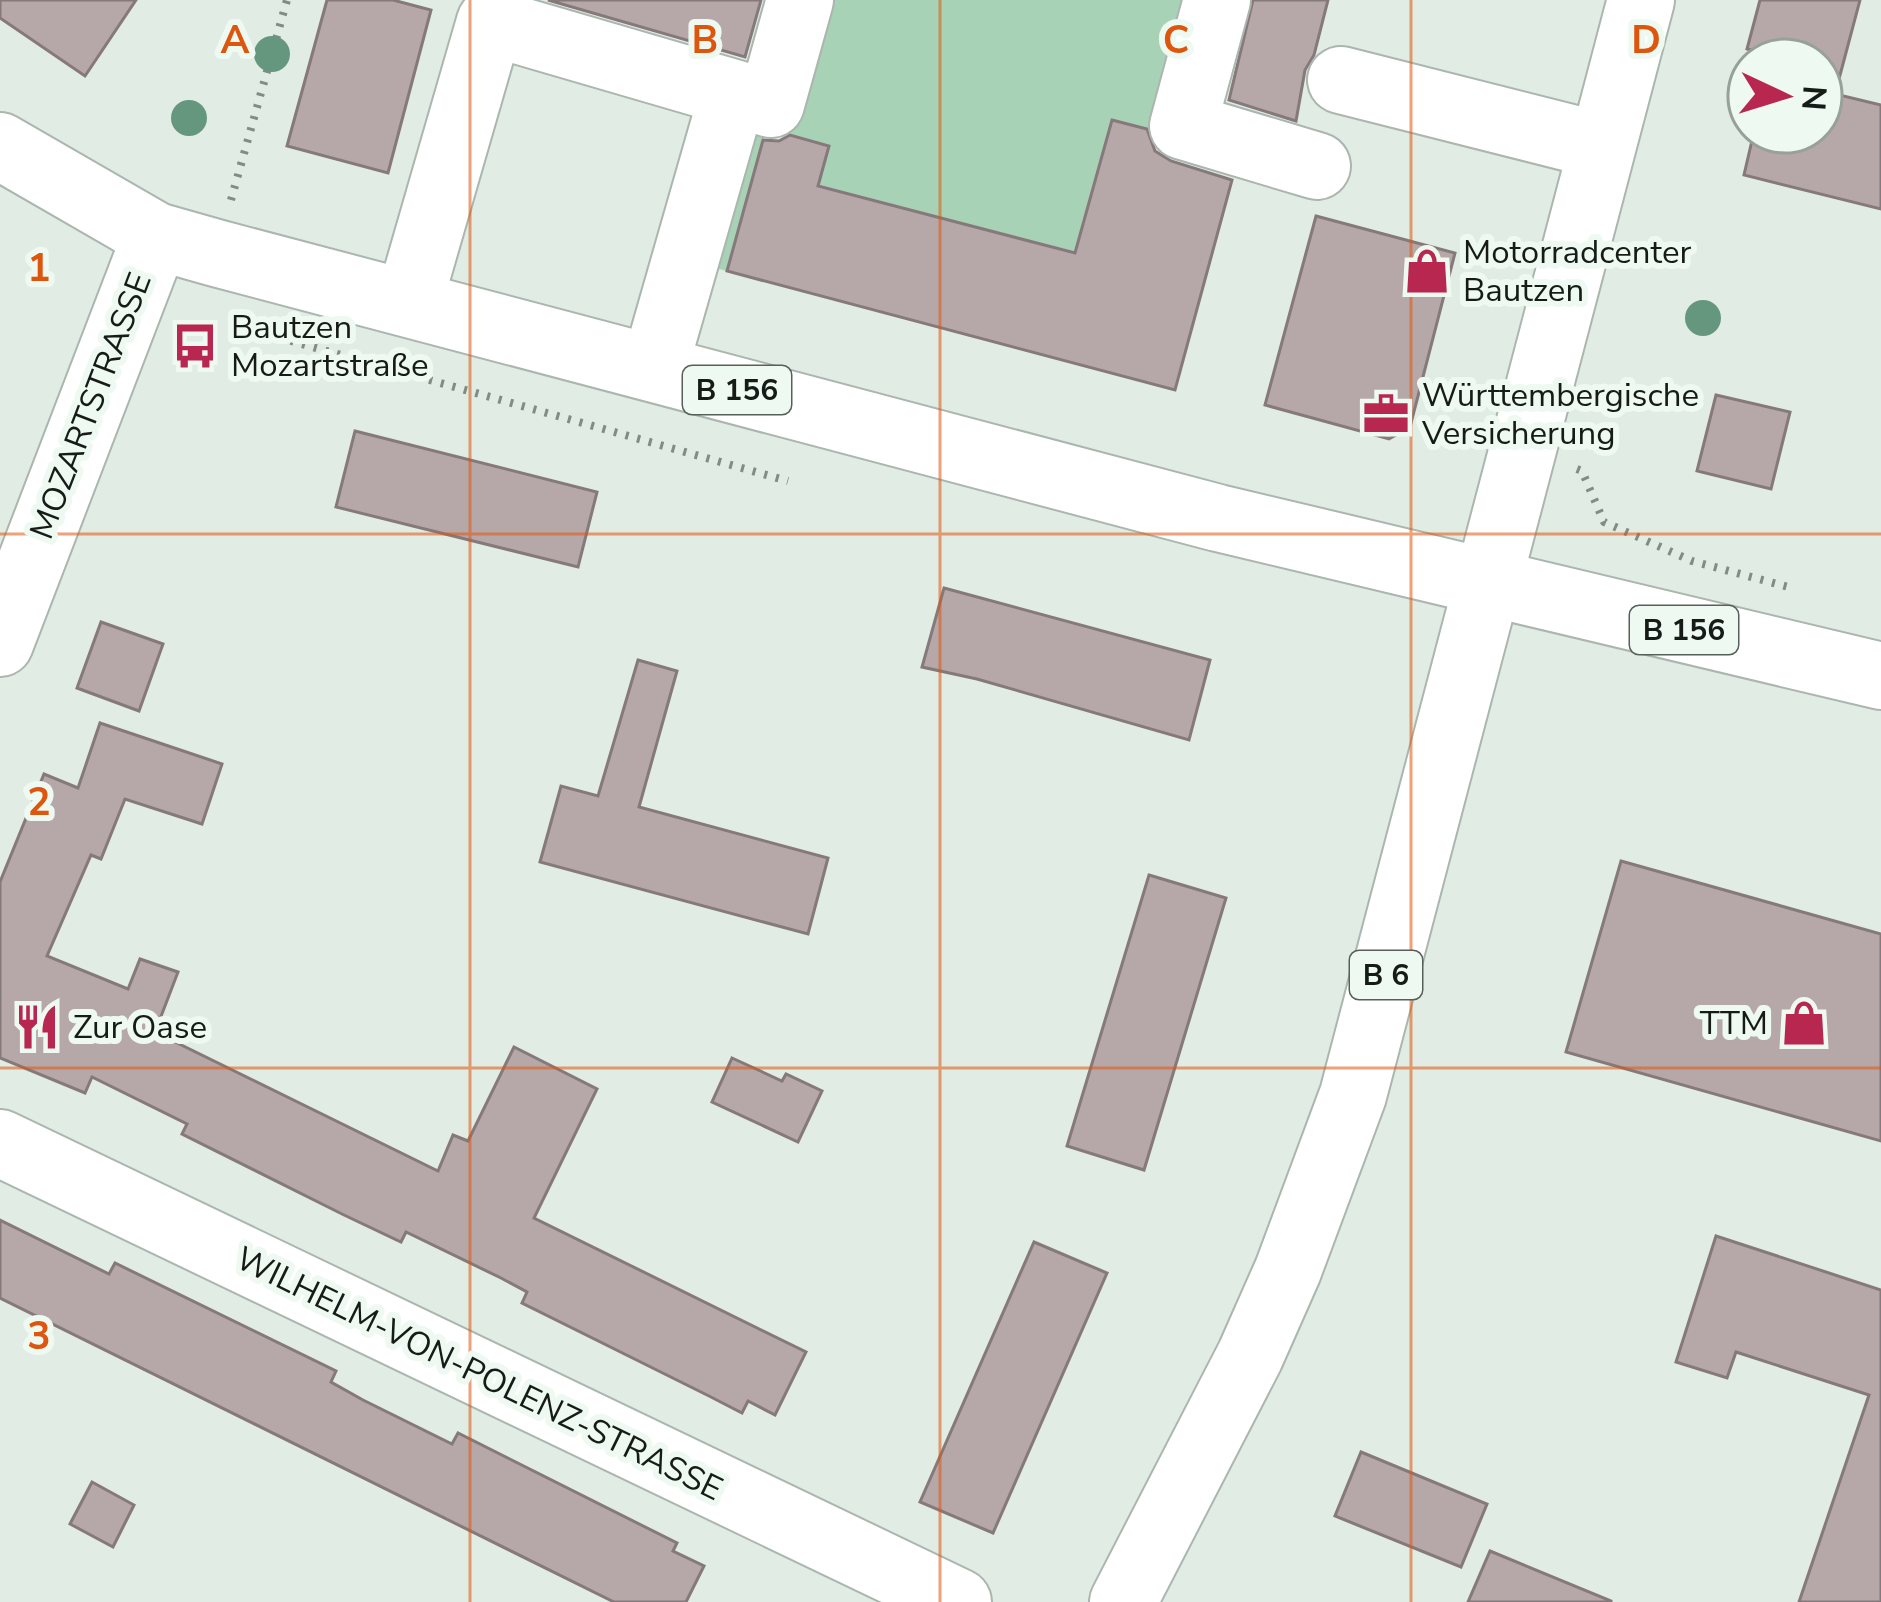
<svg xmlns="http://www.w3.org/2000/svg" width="1881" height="1602" font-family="'Nunito Sans',sans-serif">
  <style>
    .green { fill: #a8d2b5 }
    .building { fill: #b6a8a9; stroke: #86797b; stroke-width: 3 }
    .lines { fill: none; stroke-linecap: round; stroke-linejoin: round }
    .minor-casing { stroke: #abb6ae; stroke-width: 70 }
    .major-casing { stroke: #abb6ae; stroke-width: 70 }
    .path { stroke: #828b85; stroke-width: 8; stroke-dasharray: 3 9; stroke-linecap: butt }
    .minor { stroke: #fff; stroke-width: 66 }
    .major { stroke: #fff; stroke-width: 66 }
    .tree { fill: #65977f }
    .grid { fill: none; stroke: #de560d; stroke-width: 3; stroke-opacity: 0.55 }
    .labels { text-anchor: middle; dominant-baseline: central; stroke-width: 12; stroke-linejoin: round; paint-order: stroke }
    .shield { fill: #eef9f1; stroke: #585e59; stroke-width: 3 }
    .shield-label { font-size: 30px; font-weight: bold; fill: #171b18 }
    .poi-label { font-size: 33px; fill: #171b18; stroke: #eef9f1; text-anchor: start }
    .street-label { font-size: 33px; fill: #171b18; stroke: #eef9f1 }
    .grid-label { font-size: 39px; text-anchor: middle; font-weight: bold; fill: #de560d; stroke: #eef9f1; stroke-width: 12; stroke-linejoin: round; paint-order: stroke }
  </style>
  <rect width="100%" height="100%" fill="#e0ece4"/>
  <!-- green -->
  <path class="green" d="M800,0H1194L1162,133L1111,121L1093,189L1089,257L818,186L829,146L767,128L727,271L685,260L771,103Z"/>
  <!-- building -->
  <g class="building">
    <path d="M0,0H136L85,76L0,18Z"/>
    <path d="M327,0H393L431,10L388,173L287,146Z"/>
    <path d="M548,0H761L745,57Z"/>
    <path d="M1253,0H1328L1314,55L1305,70L1296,121L1229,100Z"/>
    <path d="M1760,0H1860L1835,94L1881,105V209L1744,175L1754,132H1821V60H1772L1773,56L1747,49Z"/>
    <path d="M1112,120L1147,129L1155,151L1171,161L1232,180L1175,390L727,271L763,140L779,141L790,135L829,146L818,186L1075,253Z"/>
    <path d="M1316,216L1455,253L1410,427L1389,439L1265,405Z"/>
    <path d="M1716,395L1790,412L1771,489L1697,471Z"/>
    <path d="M355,431L597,492L578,567L336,507Z"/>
    <path d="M944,588L1210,660L1189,740L977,679L922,667Z"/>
    <path d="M101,622L163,644L139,711L77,688Z"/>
    <path d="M638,660L677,671L639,807L828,858L808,934L540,862L561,786L598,796Z"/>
    <path d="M100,723L222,764L202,824L125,799L101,859L91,855L47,956L128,989L140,959L178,972L155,1032L438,1171L453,1135L468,1141L514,1047L597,1089L534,1218L806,1352L775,1415L748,1401L742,1413L709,1396L522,1303L527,1292L501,1278L406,1232L401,1242L344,1215L182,1134L187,1124L92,1077L85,1093L0,1058V882L44,774L78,788Z"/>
    <path d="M1621,861L1881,934V1141L1566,1052Z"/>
    <path d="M1149,875L1226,898L1144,1170L1067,1146Z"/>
    <path d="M732,1058L782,1081L786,1074L822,1091L798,1142L712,1102Z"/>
    <path d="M0,1220L109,1274L115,1263L336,1371L331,1382L363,1400L452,1444L458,1433L677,1543L673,1551L704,1566L686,1602H614L0,1298Z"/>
    <path d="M1716,1236L1881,1290V1602H1799L1869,1395L1736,1352L1727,1378L1676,1362Z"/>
    <path d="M1034,1242L1107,1273L993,1533L920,1502Z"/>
    <path d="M1361,1452L1487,1504L1461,1567L1335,1516Z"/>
    <path d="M92,1482L134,1505L113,1547L70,1524Z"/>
    <path d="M1490,1551L1611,1601V1602H1468Z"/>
  </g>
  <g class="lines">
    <!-- minor casing -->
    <g class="minor-casing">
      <g id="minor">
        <path d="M1217,0L1183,126L1317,166"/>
        <path d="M1341,80L1602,146"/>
        <path d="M409,302L490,22L771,104L800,0"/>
        <path d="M655,366L733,94"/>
        <path d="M0,643L156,236"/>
        <path d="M0,1143L958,1602"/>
      </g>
    </g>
    <!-- major casing -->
    <g class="major-casing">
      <g id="major">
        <path d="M0,146L156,236L216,253L1218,518L1881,676"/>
        <path d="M1123,1602L1250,1356L1288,1270L1353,1095L1641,0"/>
      </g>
    </g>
    <!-- path -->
    <g class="path">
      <path d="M231,200L287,0"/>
      <path d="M256,331L788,481"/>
      <path d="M1577,469L1582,471L1604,522L1692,561L1792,588"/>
    </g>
    <!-- minor -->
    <use href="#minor" class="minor"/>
    <!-- major -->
    <use href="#major" class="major"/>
  </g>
  <!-- trees -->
  <g class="tree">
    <circle cx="272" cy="54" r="18"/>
    <circle cx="189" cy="118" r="18"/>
    <circle cx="1703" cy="318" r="18"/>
  </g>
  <!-- grid -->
  <path class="grid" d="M470,0V1602M940,0V1602M1411,0V1602M0,534H1881M0,1068H1881"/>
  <!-- icons -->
  <defs>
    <g id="shop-bare" transform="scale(3.6)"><path d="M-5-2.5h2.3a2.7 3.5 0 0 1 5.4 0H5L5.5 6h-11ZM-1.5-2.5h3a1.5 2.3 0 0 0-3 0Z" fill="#b7274f" stroke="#eef9f1" stroke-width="2.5" paint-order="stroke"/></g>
    <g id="bus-bare" transform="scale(3.6)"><path d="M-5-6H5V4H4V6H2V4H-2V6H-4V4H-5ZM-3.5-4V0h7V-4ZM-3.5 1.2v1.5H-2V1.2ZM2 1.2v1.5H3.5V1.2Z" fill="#b7274f" stroke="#eef9f1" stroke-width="2.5" paint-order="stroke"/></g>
    <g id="office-bare" transform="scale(3.6)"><path d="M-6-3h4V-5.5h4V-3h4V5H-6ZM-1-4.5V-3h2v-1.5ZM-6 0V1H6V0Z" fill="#b7274f" stroke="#eef9f1" stroke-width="2.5" paint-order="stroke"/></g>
    <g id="restaurant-bare" transform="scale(3.6)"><path d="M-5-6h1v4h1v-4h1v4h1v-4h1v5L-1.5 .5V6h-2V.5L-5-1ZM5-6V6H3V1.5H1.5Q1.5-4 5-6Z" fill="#b7274f" stroke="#eef9f1" stroke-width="2.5" paint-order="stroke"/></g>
  </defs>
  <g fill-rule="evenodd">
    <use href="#shop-bare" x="1427" y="271"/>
    <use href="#bus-bare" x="195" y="346"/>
    <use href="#office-bare" x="1386" y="414"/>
    <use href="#shop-bare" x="1804" y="1023"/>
    <use href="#restaurant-bare" x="37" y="1027"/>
  </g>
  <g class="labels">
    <!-- shield labels -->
    <g class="shield">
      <rect x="683" y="366" width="108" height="48" rx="9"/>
      <rect x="1630" y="606" width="108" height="48" rx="9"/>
      <rect x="1350" y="951" width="72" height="48" rx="9"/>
    </g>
    <g class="shield-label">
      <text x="737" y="390">B 156</text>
      <text x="1684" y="630">B 156</text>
      <text x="1386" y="975">B 6</text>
    </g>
    <!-- poi labels -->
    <g class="poi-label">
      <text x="1463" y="252">Motorradcenter<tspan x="1463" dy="38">Bautzen</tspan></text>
      <text x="231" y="327">Bautzen<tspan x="231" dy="38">Mozartstraße</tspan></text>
      <text x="1422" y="395">Württembergische<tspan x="1422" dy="38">Versicherung</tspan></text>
      <text x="1768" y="1023" text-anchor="end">TTM</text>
      <text x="73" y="1027">Zur Oase</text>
    </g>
    <!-- street labels -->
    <g class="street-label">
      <text transform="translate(91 406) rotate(-69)">MOZARTSTRASSE</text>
      <text transform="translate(479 1374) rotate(26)">WILHELM-VON-POLENZ-STRASSE</text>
    </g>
  </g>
  <g class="grid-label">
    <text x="235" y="53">A</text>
    <text x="705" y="53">B</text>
    <text x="1176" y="53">C</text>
    <text x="1646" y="53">D</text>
    <text x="39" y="281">1</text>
    <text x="39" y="815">2</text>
    <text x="39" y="1349">3</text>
  </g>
  <!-- north arrow -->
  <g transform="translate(1785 96) rotate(94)"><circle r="57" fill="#eef9f1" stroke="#98a09a" stroke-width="3"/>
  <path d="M0-9L21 45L0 30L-21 45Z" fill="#b7274f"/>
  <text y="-18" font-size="33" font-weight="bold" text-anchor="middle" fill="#171b18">N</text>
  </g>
</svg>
